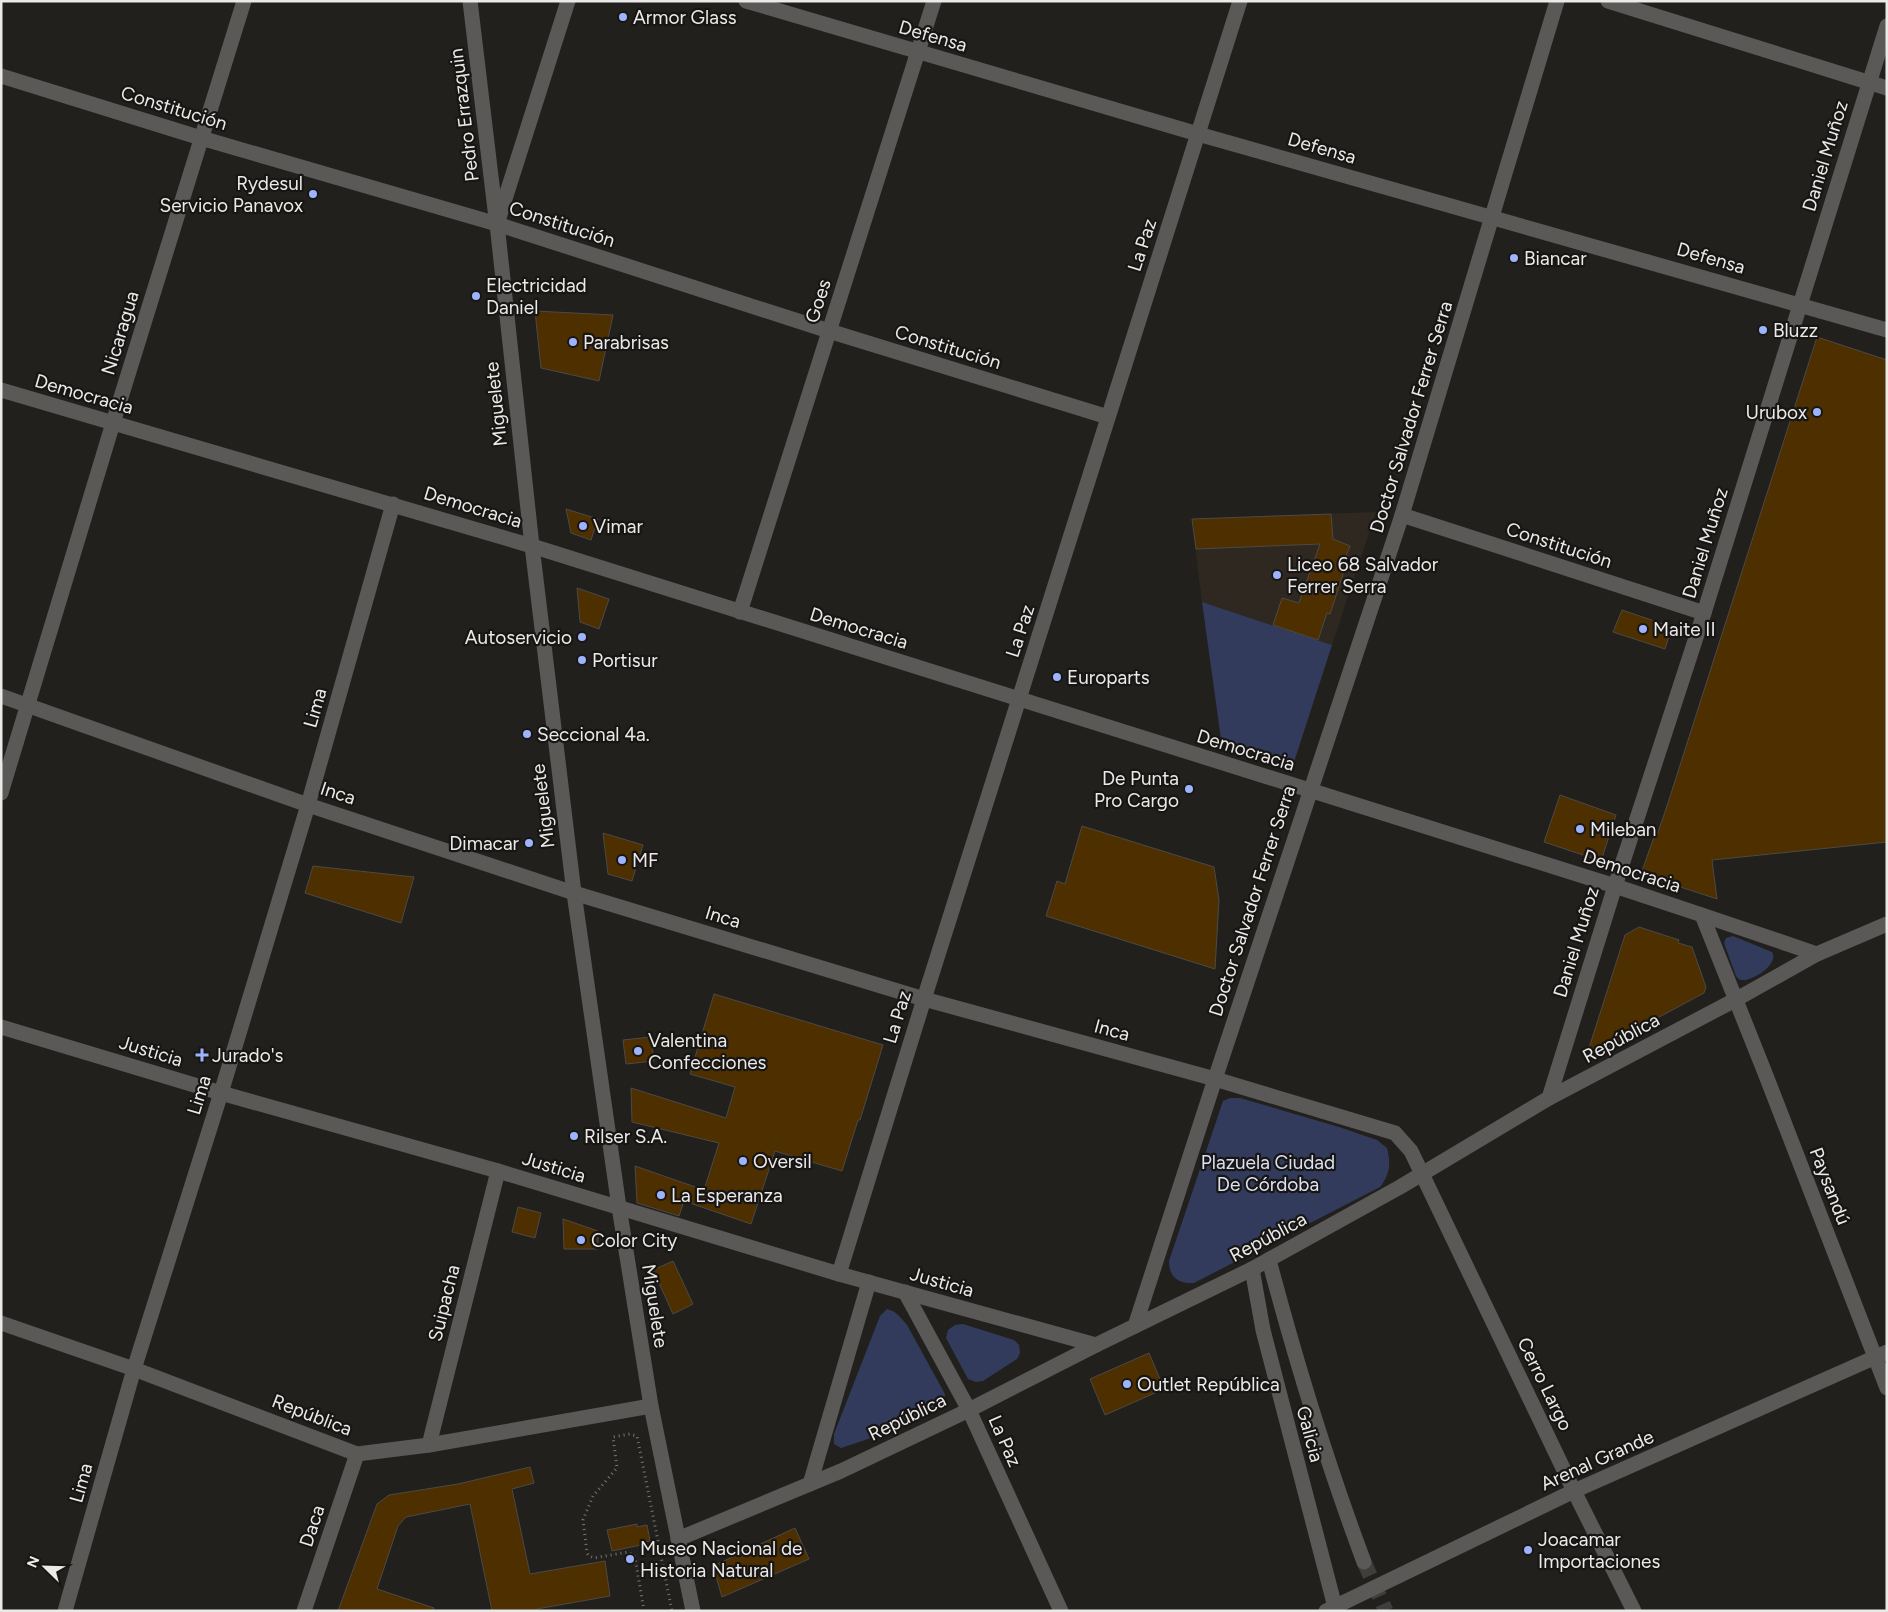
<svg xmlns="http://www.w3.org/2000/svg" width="1888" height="1612" font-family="Figtree,sans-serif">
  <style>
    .built { fill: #2e2821 }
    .green { fill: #323b5b }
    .building { fill: #4e2f00; stroke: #4c4946 }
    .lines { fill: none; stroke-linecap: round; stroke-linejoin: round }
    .minor-tunnel { stroke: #403e3c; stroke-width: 15; stroke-dasharray: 15 8; stroke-linecap: butt }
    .path { stroke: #787674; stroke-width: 3; stroke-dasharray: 1 4; stroke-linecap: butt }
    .minor { stroke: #5a5957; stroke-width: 15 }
    .poi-dot { fill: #9db4fd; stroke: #181614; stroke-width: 2 }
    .labels { text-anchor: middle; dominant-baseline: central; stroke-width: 4.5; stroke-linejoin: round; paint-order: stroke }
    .poi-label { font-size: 19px; fill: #eceae9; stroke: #181614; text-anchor: start }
    .street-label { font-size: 19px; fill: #eceae9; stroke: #181614 }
    .park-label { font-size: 19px; fill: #dbe1f2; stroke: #181614 }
  </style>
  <rect width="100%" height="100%" fill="#22201d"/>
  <!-- built -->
  <path class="built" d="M1376,512L1332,645L1202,602L1192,519Z"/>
  <!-- green -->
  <g class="green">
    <path d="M1202,602L1332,645L1294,762L1221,739Z"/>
    <path d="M1733,936L1772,952C1780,965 1750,982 1742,980C1739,980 1738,978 1736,976L1724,943L1726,938Z"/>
    <path d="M1230,1098H1240L1339,1127L1377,1140L1387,1148C1391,1164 1390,1174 1380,1187L1194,1283C1178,1284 1169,1277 1169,1261L1223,1101Z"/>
    <path d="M887,1309C896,1311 901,1318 907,1325L945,1394L944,1403L868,1439L841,1448L834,1444V1434L880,1316Z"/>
    <path d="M963,1324L1014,1340L1019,1345L1020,1353L1017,1359L983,1381L976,1382L968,1379L946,1338L948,1330L955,1325Z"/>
  </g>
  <!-- building -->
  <g class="building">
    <path d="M535,311L613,315L599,381L541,368Z"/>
    <path d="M1817,337L1887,360V842L1712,860L1717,899L1641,874L1654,837L1656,838L1667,806Z"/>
    <path d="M566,509L598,519L591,540L571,533Z"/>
    <path d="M1331,514L1333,539L1350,546L1346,556H1349L1330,614L1327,613L1318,640L1273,625L1282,598L1299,603L1320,544L1196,549L1192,519Z"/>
    <path d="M577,588L609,599L599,629L580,622Z"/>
    <path d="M1622,610L1672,627L1665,649L1613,632Z"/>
    <path d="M1560,795L1616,815L1601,861L1544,842Z"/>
    <path d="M1082,826L1214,867L1219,900L1215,969L1046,916L1057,881L1065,884Z"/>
    <path d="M603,833L643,845L632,881L608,874Z"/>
    <path d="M313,866L414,877L401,923L305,893Z"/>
    <path d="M1639,927L1679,940L1678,943L1692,947L1706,987L1704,993L1635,1030L1596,1055L1589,1048L1625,935Z"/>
    <path d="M714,994L883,1045L860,1120H858L842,1171L775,1151L751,1224L684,1201L679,1216L637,1203L635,1166L704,1190L719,1143L632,1122L631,1088L726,1118L735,1087L690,1074Z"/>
    <path d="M651,1037L654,1061L626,1064L623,1040Z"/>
    <path d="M518,1207L541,1213L535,1238L512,1232Z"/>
    <path d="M563,1219L598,1231V1249H564Z"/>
    <path d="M673,1261L693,1304L673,1314L653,1270Z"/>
    <path d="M1149,1353L1164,1389L1105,1415L1090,1379Z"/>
    <path d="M530,1467L534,1483L512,1489L530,1574L605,1561L610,1596L537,1609V1611H492L470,1504L406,1517L398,1526L377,1589L434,1608L433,1611H338L377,1504L389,1495L458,1484Z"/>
    <path d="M637,1524V1527L647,1525L650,1541L641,1543V1545L612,1551L607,1530Z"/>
    <path d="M795,1528L809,1559L722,1597L713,1566Z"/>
  </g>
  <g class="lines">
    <!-- minor-tunnel -->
    <path class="minor-tunnel" d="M1364,1562L1386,1611"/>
    <!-- path -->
    <path class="path" d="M644,1611L635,1557L628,1552L594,1558L589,1556L587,1553L583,1520L593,1496L617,1468L613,1437L630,1434L637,1436L672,1611"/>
    <!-- minor -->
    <g class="minor">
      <path d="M470,1L496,218"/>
      <path d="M568,1L497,224L532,546L574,893L619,1207L651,1406L693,1611"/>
      <path d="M746,1L1198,134L1887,330"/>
      <path d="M1608,1L1887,88"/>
      <path d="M1,76L201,138L497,224L829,331L1108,417"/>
      <path d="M1,390L532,546L1615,886L1702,915L1765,1073L1887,1388"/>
      <path d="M1402,515L1704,613"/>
      <path d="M740,612L934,1"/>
      <path d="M1,696L308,805L574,893L924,999L1215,1079L1395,1133L1411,1151L1574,1491L1634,1611"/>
      <path d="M1,793L113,423L244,1"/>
      <path d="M1702,915L1817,954"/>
      <path d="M1,1027L221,1093L498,1171L839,1274L1096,1345"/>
      <path d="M1549,1098L1615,886L1704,613L1887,26"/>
      <path d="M1269,1260C1296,1362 1327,1463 1364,1562"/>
      <path d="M1252,1269L1263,1330L1335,1607"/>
      <path d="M839,1274L924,999L1240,1"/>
      <path d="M905,1292L969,1410L1061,1611"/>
      <path d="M1,1323L134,1369L357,1454L429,1445L651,1406"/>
      <path d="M1135,1326L1215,1079L1402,515L1557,1"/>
      <path d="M429,1445L498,1171"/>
      <path d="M810,1484L869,1282"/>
      <path d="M678,1539L841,1471L969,1410L1096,1345L1252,1269L1400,1187L1549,1098L1735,1000L1817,954L1887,924"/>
      <path d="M65,1611L134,1369L221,1093L308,805L393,504"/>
      <path d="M304,1611L357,1454"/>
      <path d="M1326,1611L1574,1491L1887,1352"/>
    </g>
  </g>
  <!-- markers -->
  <g class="poi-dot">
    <circle cx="623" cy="17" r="5"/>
    <circle cx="313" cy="194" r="5"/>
    <circle cx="1514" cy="258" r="5"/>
    <circle cx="476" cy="296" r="5"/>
    <circle cx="1763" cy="330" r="5"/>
    <circle cx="573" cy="342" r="5"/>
    <circle cx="1817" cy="412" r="5"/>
    <circle cx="583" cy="526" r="5"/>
    <circle cx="1277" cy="575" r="5"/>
    <circle cx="1643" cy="629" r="5"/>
    <circle cx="582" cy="637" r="5"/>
    <circle cx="582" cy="660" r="5"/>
    <circle cx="1057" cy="677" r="5"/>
    <circle cx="527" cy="734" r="5"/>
    <circle cx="1189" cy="789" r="5"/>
    <circle cx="1580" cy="829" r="5"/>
    <circle cx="529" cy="843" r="5"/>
    <circle cx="622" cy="860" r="5"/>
    <circle cx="638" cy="1051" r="5"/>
    <path d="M199.5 1047.5h5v5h5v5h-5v5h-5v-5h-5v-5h5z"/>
    <circle cx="574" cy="1136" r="5"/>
    <circle cx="743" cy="1161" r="5"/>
    <circle cx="661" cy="1195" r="5"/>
    <circle cx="581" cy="1240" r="5"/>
    <circle cx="1127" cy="1384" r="5"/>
    <circle cx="1528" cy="1550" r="5"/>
    <circle cx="630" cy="1559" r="5"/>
  </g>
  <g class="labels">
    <!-- poi labels -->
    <g class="poi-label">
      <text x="633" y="17">Armor Glass</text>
      <text x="303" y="183" text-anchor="end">Rydesul<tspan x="303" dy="22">Servicio Panavox</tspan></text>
      <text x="1524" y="258">Biancar</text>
      <text x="486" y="285">Electricidad<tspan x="486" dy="22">Daniel</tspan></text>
      <text x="1773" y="330">Bluzz</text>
      <text x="583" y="342">Parabrisas</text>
      <text x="1807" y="412" text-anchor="end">Urubox</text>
      <text x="593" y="526">Vimar</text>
      <text x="1287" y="564">Liceo 68 Salvador<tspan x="1287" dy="22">Ferrer Serra</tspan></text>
      <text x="1653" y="629">Maite II</text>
      <text x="572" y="637" text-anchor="end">Autoservicio</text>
      <text x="592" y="660">Portisur</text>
      <text x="1067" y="677">Europarts</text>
      <text x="537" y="734">Seccional 4a.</text>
      <text x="1179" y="778" text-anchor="end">De Punta<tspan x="1179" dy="22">Pro Cargo</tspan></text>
      <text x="1590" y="829">Mileban</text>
      <text x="519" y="843" text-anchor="end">Dimacar</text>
      <text x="632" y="860">MF</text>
      <text x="648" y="1040">Valentina<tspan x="648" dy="22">Confecciones</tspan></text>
      <text x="212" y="1055">Jurado's</text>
      <text x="584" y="1136">Rilser S.A.</text>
      <text x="753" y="1161">Oversil</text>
      <text x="671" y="1195">La Esperanza</text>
      <text x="591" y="1240">Color City</text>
      <text x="1137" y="1384">Outlet República</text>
      <text x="1538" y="1539">Joacamar<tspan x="1538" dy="22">Importaciones</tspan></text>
      <text x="640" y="1548">Museo Nacional de<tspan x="640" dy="22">Historia Natural</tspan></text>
    </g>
    <!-- street labels -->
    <g class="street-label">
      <text transform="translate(933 36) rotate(16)">Defensa</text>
      <text transform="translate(174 108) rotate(17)">Constitución</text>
      <text transform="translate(464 115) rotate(-97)">Pedro Errazquin</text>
      <text transform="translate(1322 148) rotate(16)">Defensa</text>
      <text transform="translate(1825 156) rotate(-73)">Daniel Muñoz</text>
      <text transform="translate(562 224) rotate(18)">Constitución</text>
      <text transform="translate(1142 245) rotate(-72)">La Paz</text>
      <text transform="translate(1711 258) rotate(16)">Defensa</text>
      <text transform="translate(818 301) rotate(-72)">Goes</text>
      <text transform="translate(120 333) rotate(-73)">Nicaragua</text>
      <text transform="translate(948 347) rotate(17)">Constitución</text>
      <text transform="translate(84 394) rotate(16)">Democracia</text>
      <text transform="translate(496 404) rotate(-96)">Miguelete</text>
      <text transform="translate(1411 417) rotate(-73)">Doctor Salvador Ferrer Serra</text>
      <text transform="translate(473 507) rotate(17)">Democracia</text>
      <text transform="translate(1705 543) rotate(-73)">Daniel Muñoz</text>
      <text transform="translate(1559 545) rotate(18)">Constitución</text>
      <text transform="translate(859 628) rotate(17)">Democracia</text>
      <text transform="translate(1020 631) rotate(-72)">La Paz</text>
      <text transform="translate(315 708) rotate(-74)">Lima</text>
      <text transform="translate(1246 750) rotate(17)">Democracia</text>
      <text transform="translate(338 793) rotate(18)">Inca</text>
      <text transform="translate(543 806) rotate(-97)">Miguelete</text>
      <text transform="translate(1632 871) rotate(18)">Democracia</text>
      <text transform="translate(1252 901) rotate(-72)">Doctor Salvador Ferrer Serra</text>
      <text transform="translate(723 917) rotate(17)">Inca</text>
      <text transform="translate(1576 942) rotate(-73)">Daniel Muñoz</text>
      <text transform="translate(897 1017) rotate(-73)">La Paz</text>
      <text transform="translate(1112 1030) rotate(15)">Inca</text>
      <text transform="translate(1621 1038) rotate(-28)">República</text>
      <text transform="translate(151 1051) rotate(17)">Justicia</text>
      <text transform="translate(199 1095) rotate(-73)">Lima</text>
      <text transform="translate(554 1167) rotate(17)">Justicia</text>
      <text transform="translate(1830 1186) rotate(69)">Paysandú</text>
      <text transform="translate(1268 1237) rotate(-28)">República</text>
      <text transform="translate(942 1282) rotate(16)">Justicia</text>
      <text transform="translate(444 1303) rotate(-76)">Suipacha</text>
      <text transform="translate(655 1306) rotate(81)">Miguelete</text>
      <text transform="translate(1545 1384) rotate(64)">Cerro Largo</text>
      <text transform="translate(312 1415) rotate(21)">República</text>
      <text transform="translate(907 1417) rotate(-26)">República</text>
      <text transform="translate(1310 1434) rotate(75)">Galicia</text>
      <text transform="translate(1005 1441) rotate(66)">La Paz</text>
      <text transform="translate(1597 1460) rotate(-24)">Arenal Grande</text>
      <text transform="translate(81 1483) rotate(-74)">Lima</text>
      <text transform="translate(312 1526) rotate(-72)">Daca</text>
    </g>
    <!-- park labels -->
    <g class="park-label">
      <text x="1268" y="1162">Plazuela Ciudad<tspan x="1268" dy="22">De Córdoba</tspan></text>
    </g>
  </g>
  <!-- border -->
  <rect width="1888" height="1612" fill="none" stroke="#eceae9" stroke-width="5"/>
  <!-- north arrow -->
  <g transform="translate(45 1567) rotate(293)" stroke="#181614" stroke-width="4" paint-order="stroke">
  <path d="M0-4L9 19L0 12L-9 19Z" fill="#eceae9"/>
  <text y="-8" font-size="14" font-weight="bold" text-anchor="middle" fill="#eceae9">N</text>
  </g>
</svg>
